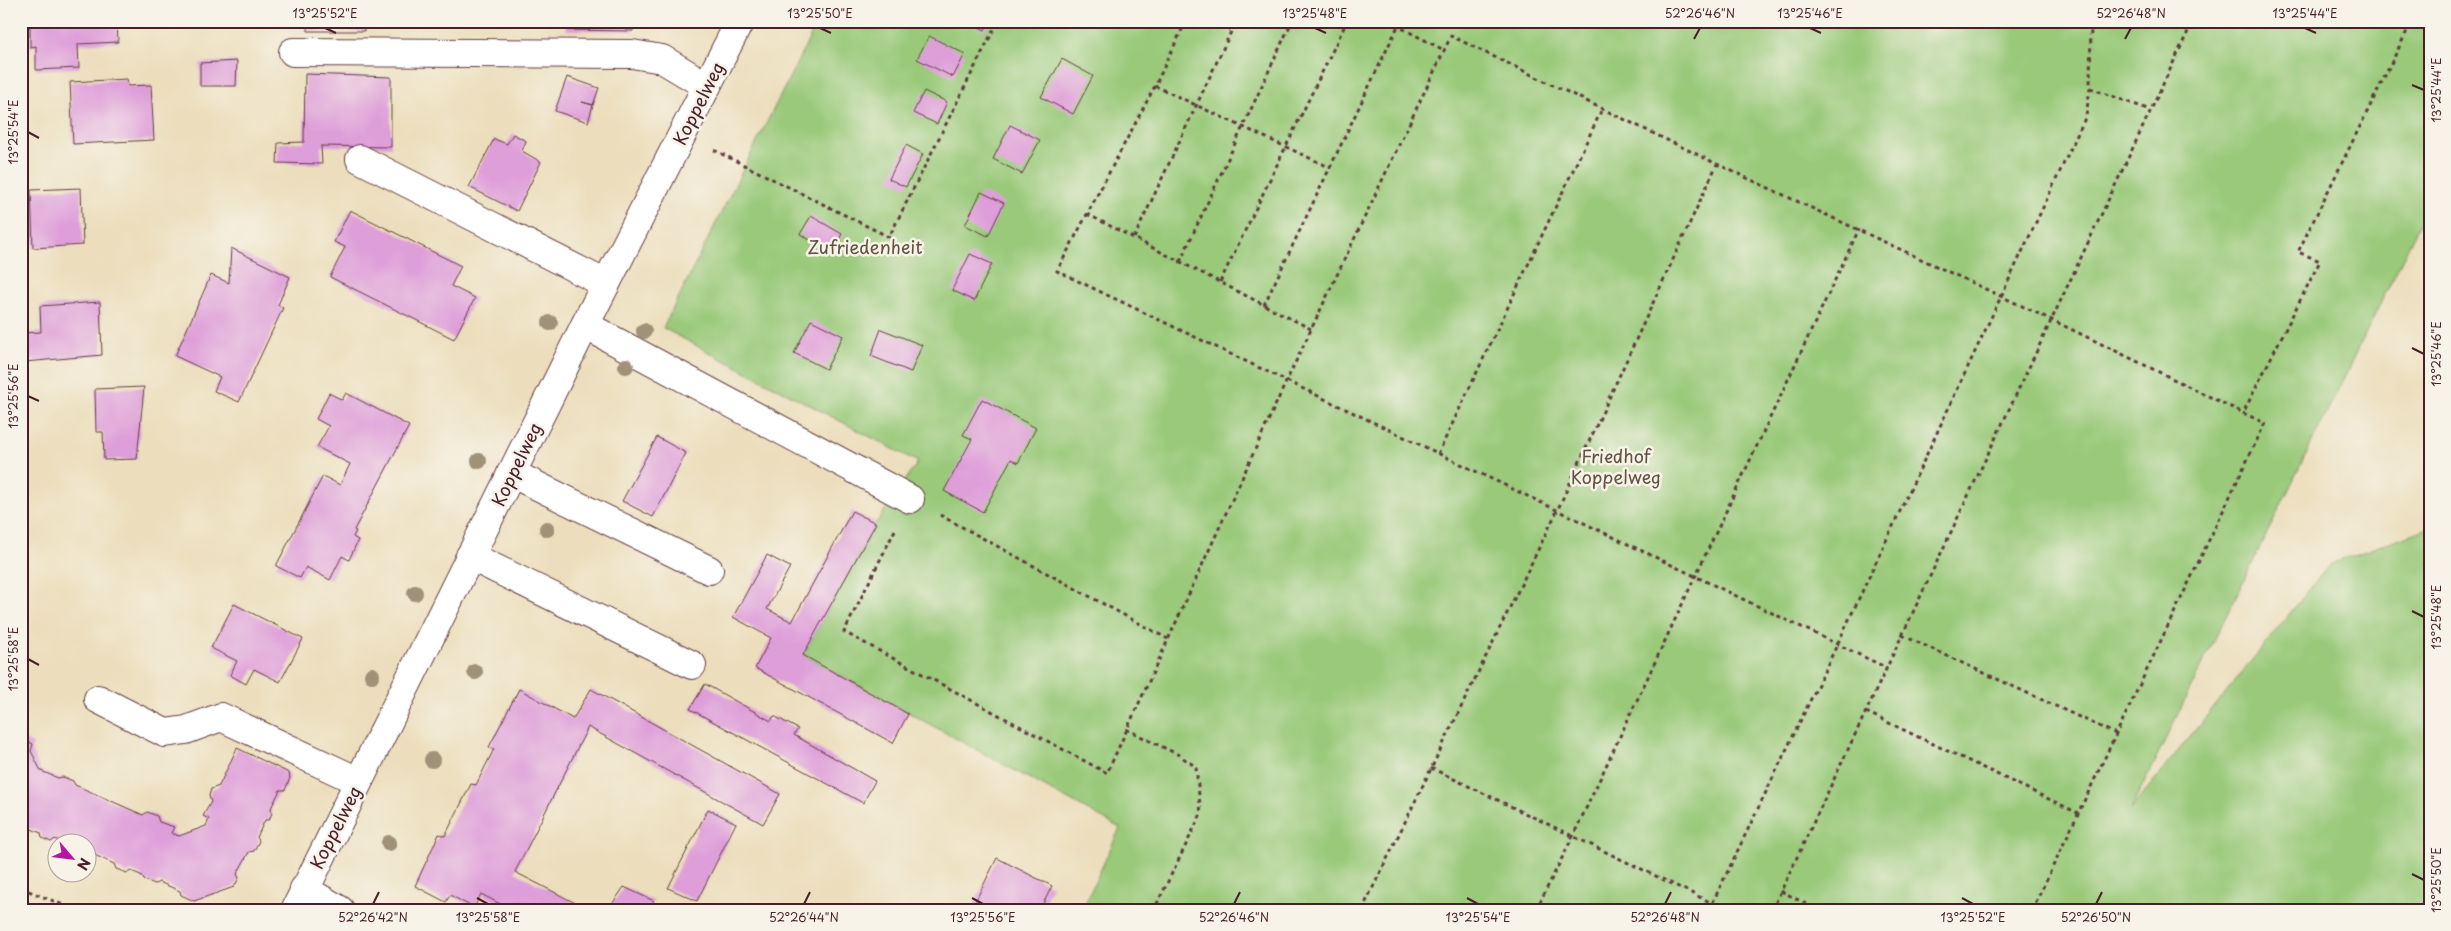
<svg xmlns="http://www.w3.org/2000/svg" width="2451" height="931" font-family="'Playpen Sans',sans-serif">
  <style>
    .green { fill: #99c979; stroke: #727452 }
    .building { fill: #de9ed9 }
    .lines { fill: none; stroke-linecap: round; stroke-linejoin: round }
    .minor-casing { stroke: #623c41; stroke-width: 30 }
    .path { stroke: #623c41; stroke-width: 3; stroke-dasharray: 4 4; stroke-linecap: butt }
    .minor { stroke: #fff; stroke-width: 28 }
    .tree { fill: #a09179 }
    .ticks { fill: none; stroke: #4a1f2b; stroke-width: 2 }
    .labels { text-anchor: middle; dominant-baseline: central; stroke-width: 5; stroke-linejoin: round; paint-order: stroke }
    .street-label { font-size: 18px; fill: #4a1f2b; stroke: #f7f3e8 }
    .park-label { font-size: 18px; fill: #625242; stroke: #f7f3e8 }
    .neatline { fill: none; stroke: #4a1f2b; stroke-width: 2 }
    .ticks-label { font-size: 12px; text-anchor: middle; fill: #4a1f2b }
  </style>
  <rect width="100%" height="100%" fill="#f7f3e8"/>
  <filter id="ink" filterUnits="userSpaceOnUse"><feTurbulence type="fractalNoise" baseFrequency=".02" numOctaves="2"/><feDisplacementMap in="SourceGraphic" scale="10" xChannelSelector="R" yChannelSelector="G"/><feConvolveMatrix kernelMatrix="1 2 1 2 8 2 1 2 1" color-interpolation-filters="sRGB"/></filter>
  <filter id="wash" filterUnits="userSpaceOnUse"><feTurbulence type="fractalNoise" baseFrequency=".0096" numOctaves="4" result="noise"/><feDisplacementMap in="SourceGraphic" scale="20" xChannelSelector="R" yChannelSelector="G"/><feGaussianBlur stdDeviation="1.12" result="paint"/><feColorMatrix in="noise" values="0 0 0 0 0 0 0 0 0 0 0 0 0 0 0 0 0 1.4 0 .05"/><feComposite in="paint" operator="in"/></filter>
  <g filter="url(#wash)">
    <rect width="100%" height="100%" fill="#ecdebc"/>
    <!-- green -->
    <path class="green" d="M818,21H2430V203L2131,809L2330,564L2430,527V910H1082L1120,828L803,655L876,523L918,462L663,328Z"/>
    <g id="blocks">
      <!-- building -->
      <g class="building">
        <path d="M23,21H117L118,42L78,44L79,68L36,70V46L30,47V27H23Z"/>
        <path d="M308,21H419V26L364,25V31H308Z"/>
        <path d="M566,21H633V31L566,30Z"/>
        <path d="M966,21H989L985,30Z"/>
        <path d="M929,36L965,54L953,77L917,59Z"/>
        <path d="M1062,59L1093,76L1073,114L1041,97Z"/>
        <path d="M237,61L236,86H200V63Z"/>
        <path d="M305,74L391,77V147L321,146L322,164L277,163L278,143L304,142Z"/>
        <path d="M567,77L599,88L593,105L582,102L593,105L588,122L555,111Z"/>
        <path d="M127,79L128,86L151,85L154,140L73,144L70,82Z"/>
        <path d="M924,91L947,102L937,124L913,113Z"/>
        <path d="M1010,125L1040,140L1022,174L993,159Z"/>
        <path d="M513,134L526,141L522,151L541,162L517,211L469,187L494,139L507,144Z"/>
        <path d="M906,145L923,154L906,187L889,179Z"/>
        <path d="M81,188L83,245L33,248L31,190Z"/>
        <path d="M981,192L1004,203L988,236L965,225Z"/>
        <path d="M350,210L461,266L451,286L475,298L454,339L330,277L345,247L334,242Z"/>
        <path d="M811,216L842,234L831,253L800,234Z"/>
        <path d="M231,248L290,277L278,305L283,308L239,402L214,391L220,377L175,356L211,275L229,283Z"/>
        <path d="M970,254L992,264L974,301L952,290Z"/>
        <path d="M100,302L102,355L25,362L23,333L41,332L40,306Z"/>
        <path d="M811,320L843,336L826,369L794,353Z"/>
        <path d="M881,329L922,345L911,372L871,356Z"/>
        <path d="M144,387L137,459L104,460L103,432H96L95,389Z"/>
        <path d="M329,393L342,400L346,393L409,426L354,530L356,531L353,537L358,540L349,560L342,556L330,580L306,567L300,578L276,566L323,476L340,485L350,464L317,447L329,426L316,419Z"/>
        <path d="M982,399L1036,428L1018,463L1011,459L983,512L944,491L972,439L963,435Z"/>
        <path d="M657,437L686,453L653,517L622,501Z"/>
        <path d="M852,511L876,523L803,655L908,714L893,743L755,668L771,638L733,617L767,555L790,567L767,609L792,622Z"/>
        <path d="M234,604L303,639L280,682L254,669L246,684L230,675L237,661L211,648Z"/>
        <path d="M705,684L771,721L774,716L798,729L794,735L875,781L863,803L690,709Z"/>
        <path d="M519,689L573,719L591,689L780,794L763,824L588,727L515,872L589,910H512L481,894L474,908L450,895L446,902L415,886L439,834L445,836L471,784L476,785L494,749L489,747Z"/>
        <path d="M21,738L33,744L31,751L41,771L58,778L63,777L73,781L75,785L143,815L147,812L157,816L159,822L174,827L171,833L179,836L206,826L209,819L203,816L211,802L209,796L211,789L219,786L237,748L289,773L290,778L285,790H280L271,808L272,813L269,820H265L257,837L259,841L254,851L249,852L237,874L239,878L234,887L194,901L181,895L180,891L159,882L155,884L144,880L141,875L131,871L127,873L116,869L114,864L88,852V844H66L55,839L51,842L42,838L41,833L29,828L25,830L21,828Z"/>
        <path d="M708,809L736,823L697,901L668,888Z"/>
        <path d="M997,858L1052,886L1040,910H971Z"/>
        <path d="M624,887L654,901L644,910H608Z"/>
      </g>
    </g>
  </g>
  <g filter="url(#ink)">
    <use href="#blocks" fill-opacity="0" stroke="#623c41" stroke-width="1"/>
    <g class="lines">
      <!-- minor casing -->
      <g class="minor-casing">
        <g id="minor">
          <path d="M293,52L632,54L662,59L707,86"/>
          <path d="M360,159L606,284"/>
          <path d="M585,325L910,499"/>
          <path d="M511,473L709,570"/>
          <path d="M470,556L692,665"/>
          <path d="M98,699L165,733L186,730L221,717L358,781"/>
          <path d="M304,889L340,910"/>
          <path d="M295,910L585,325L740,21"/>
        </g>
      </g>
      <!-- path -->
      <g class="path">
        <path d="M1186,21L1155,86L1057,271L1887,668"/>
        <path d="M1388,21L1444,50"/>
        <path d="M1155,86L1331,168"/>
        <path d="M2090,88L2150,110"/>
        <path d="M714,150L889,237L998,21"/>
        <path d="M1087,214L1311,329"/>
        <path d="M1134,238L1236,21"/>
        <path d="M1180,262L1292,21"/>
        <path d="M1220,282L1347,21"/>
        <path d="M1264,305L1398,26"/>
        <path d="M1438,454L1603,107"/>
        <path d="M940,515L1168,639"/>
        <path d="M895,530L844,632L1107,773L1286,382L1451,36L1717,164L2052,320L2243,413"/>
        <path d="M1902,635L2116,734"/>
        <path d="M1866,712L2078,813"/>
        <path d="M1126,729L1179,755L1196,767L1201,814L1154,910"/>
        <path d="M1431,768L1712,903"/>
        <path d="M21,888L76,910"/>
        <path d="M1781,891L1818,910"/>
        <path d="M1362,910L1557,511L1717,164"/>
        <path d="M1536,910L1573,836L1859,229"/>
        <path d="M1709,910L1837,645L2086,116L2090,88L2091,21"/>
        <path d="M1772,910L2193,21"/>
        <path d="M2032,910L2265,423L2243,413L2320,261L2298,252L2412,21"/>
      </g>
      <!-- minor -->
      <use href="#minor" class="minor"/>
    </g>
    <!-- trees -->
    <g class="tree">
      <circle cx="550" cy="323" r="8"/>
      <circle cx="644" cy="331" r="8"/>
      <circle cx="626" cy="366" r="8"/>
      <circle cx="479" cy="461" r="8"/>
      <circle cx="547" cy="529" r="8"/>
      <circle cx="415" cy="593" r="8"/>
      <circle cx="475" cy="672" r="8"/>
      <circle cx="372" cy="675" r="8"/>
      <circle cx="432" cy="760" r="8"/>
      <circle cx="389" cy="843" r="8"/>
    </g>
  </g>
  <!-- ticks -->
  <path class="ticks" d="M325,28L336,33M820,28L831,33M1315,28L1326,33M1810,28L1821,33M2305,28L2316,33M1694,39L1700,28M2125,39L2131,28M2412,85L2424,90M28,132L39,138M2412,348L2424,354M28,396L39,401M2412,611L2424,617M28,659L39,665M2412,874L2424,880M477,898L488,904M972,898L983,904M1467,898L1478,904M1962,898L1973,904M373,904L379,892M804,904L810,892M1234,904L1240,892M1665,904L1671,892M2096,904L2102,892"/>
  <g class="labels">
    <!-- street labels -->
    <g class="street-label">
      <text transform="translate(698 103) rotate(-63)">Koppelweg</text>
      <text transform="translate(516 464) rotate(-64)">Koppelweg</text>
      <text transform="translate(335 827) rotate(-63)">Koppelweg</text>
    </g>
    <!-- park labels -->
    <g class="park-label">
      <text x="865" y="246">Zufriedenheit</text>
      <text x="1616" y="455">Friedhof<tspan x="1616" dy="21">Koppelweg</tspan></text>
    </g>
  </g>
  <!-- margin -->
  <rect width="2451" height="931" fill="none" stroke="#f7f3e8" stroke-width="55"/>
  <!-- north arrow -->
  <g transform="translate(72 858) rotate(118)"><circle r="24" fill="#f7f3e8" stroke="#b29e9c"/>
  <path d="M0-4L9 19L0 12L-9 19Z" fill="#b5179e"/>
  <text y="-8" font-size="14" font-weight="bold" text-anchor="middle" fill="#4a1f2b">N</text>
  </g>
  <rect x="28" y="28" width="2396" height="876" class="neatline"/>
  <g class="ticks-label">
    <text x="325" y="18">13°25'52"E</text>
    <text x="820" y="18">13°25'50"E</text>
    <text x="1315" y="18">13°25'48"E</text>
    <text x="1700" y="18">52°26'46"N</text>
    <text x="1810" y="18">13°25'46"E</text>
    <text x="2131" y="18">52°26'48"N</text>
    <text x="2305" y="18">13°25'44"E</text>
    <text transform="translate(2437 90) rotate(-90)" y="4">13°25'44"E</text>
    <text transform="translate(14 132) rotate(-90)" y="4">13°25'54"E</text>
    <text transform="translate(2437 354) rotate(-90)" y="4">13°25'46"E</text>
    <text transform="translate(14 396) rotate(-90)" y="4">13°25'56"E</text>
    <text transform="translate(2437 617) rotate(-90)" y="4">13°25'48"E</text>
    <text transform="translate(14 659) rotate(-90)" y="4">13°25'58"E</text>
    <text transform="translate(2437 880) rotate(-90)" y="4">13°25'50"E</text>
    <text x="373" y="922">52°26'42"N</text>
    <text x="488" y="922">13°25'58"E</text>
    <text x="804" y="922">52°26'44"N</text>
    <text x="983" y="922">13°25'56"E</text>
    <text x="1234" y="922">52°26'46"N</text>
    <text x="1478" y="922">13°25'54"E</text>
    <text x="1665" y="922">52°26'48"N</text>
    <text x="1973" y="922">13°25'52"E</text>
    <text x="2096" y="922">52°26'50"N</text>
  </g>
</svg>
